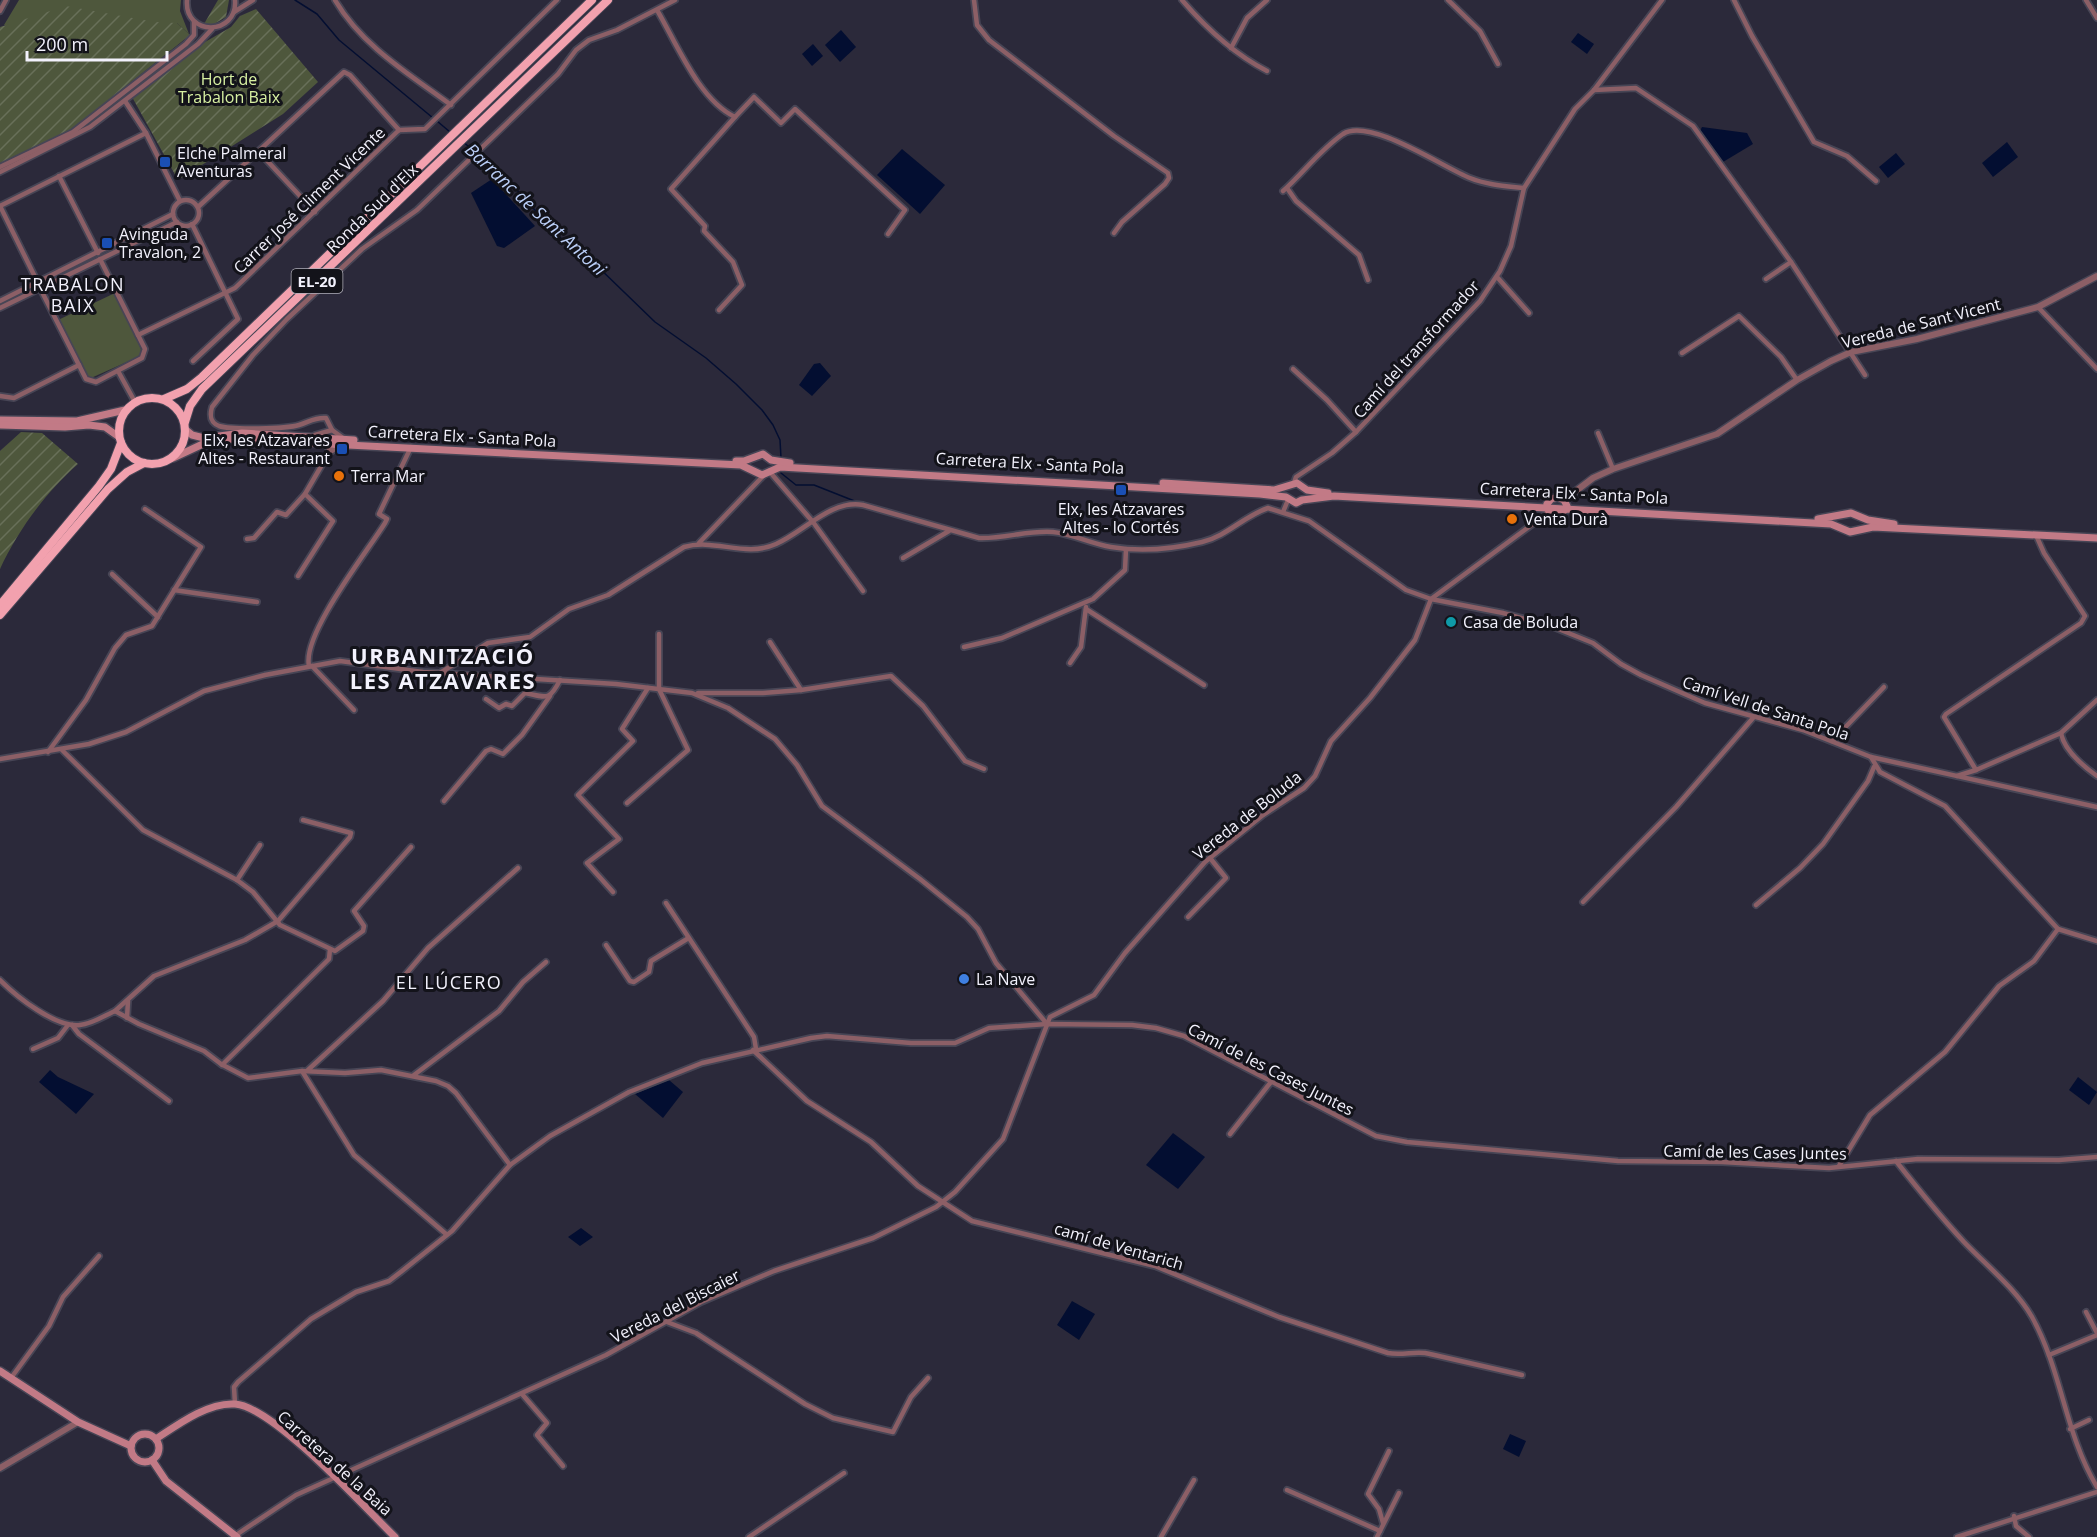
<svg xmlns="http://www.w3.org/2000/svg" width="2097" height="1537" font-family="'Open Sans',sans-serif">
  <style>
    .green { fill: #4e573c }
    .garden { fill: url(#garden-furrows) }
    .water { fill: #030e31 }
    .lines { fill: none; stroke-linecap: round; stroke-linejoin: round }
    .stream { stroke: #030e31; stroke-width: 1.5 }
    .minor-casing { stroke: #474555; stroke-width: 8 }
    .tertiary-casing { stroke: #474555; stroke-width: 9 }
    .secondary-casing { stroke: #474555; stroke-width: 10 }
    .trunk-casing { stroke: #474555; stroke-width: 10 }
    .minor { stroke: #8c5f66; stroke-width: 4.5 }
    .tertiary { stroke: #8c5f66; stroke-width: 6 }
    .secondary { stroke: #c27a86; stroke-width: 7 }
    .trunk { stroke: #f2a1ae; stroke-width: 8 }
    .transit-dot { fill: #1a4fb4; stroke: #13131a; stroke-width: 2 }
    .food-dot { fill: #e8710a; stroke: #13131a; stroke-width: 2 }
    .culture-dot { fill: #0f9aa8; stroke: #13131a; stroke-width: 2 }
    .shop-dot { fill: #3f7fe0; stroke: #13131a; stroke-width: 2 }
    .labels { text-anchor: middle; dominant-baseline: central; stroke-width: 6; stroke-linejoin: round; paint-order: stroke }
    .shield { fill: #13131a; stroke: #b0afb9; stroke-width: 1.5 }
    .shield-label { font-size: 15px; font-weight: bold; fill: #f3f2fd }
    .park-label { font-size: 16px; fill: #d7f0a2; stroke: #13131a }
    .poi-label { font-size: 16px; fill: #f3f2fd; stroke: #13131a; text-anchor: start }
    .street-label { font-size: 16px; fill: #f3f2fd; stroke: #13131a }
    .water-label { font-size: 18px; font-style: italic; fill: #bacef7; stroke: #13131a }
    .neighbourhood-label { font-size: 18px; letter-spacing: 1.5px; fill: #f3f2fd; stroke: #13131a }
    .district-label { font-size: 22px; font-weight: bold; letter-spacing: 1.5px; fill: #f3f2fd; stroke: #13131a }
  </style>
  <defs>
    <pattern id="garden-furrows" width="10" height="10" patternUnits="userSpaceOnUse" patternTransform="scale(1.5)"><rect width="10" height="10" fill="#4e573c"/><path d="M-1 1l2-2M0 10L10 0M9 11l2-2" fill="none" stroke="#687059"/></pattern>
  </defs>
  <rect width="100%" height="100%" fill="#2b293a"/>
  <!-- green -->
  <g class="green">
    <path d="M19,0H181L180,11L189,34L177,23L4,25Z"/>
    <path d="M115,293L142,351L138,357L91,378L86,376L58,320Z"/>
  </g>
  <!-- garden -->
  <g class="garden">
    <path d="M218,0H229L226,17L214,24H204Z"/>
    <path d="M66,6L155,22L177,23L190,35L71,130L0,164V27Z"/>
    <path d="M256,9L318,82L283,114L178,180L132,97L205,42L231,27L240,16Z"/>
    <path d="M21,432L42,433L78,464C46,492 18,530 0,569V451Z"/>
  </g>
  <!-- water -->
  <g class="water">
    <path d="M841,30L856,47L840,62L825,45Z"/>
    <path d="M1578,33L1594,44L1587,54L1571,42Z"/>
    <path d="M813,44L823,56L812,66L802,54Z"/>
    <path d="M1702,127L1747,133L1753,144L1723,162L1700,131Z"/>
    <path d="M2007,142L2018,157L1993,177L1982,163Z"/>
    <path d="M902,149L945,185L920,214L877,175Z"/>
    <path d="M1896,153L1905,164L1888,178L1879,167Z"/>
    <path d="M492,179L535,226L504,248L497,246L471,193Z"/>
    <path d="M820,363L831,376L812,396L799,385L814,364Z"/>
    <path d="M50,1070L58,1077L94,1094L76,1114L39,1082Z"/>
    <path d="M2078,1077L2097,1092L2089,1105L2069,1090Z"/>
    <path d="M669,1080L683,1092L663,1118L635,1094Z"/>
    <path d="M1173,1133L1205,1157L1178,1189L1146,1165Z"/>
    <path d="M581,1228L593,1237L580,1246L568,1237Z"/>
    <path d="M1072,1301L1095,1314L1079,1340L1057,1325Z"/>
    <path d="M1510,1434L1526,1441L1519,1457L1503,1449Z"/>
  </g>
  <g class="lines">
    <!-- stream -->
    <g class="stream">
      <path d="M295,0L317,14L339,40L433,118"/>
      <path d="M437,121L450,132"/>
      <path d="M463,142L501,172L558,236L594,263L655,322L706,358L736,384L762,410L773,425L780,440L781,458"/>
      <path d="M781,473L796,485H814L857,502"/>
    </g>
    <!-- minor casing -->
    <g class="minor-casing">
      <g id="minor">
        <path d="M187,0C184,37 238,36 235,0"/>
        <path d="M335,0C362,46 409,74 451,105"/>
        <path d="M974,0L977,25L989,40L1114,136L1168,173L1169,178L1165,184L1122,222L1114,233"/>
        <path d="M1182,0C1206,28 1234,54 1267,71"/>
        <path d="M1448,0L1480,31L1498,64"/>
        <path d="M1734,0L1752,36L1814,142L1847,156L1876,181"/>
        <path d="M2086,0L2097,18"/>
        <path d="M657,10C677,44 699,100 735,117L754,97L781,123L795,109L905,210L888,234"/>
        <path d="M0,11L6,0"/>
        <path d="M234,12L253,0"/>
        <path d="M1231,48L1247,18L1267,0"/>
        <path d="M1594,90L1636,88L1693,126L1791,262L1865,375"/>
        <path d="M125,101L146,133L180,201"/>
        <path d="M399,130L425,129L557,0"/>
        <path d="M259,152L315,212"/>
        <path d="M0,167L73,132L186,44L194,35V22"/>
        <path d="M0,172L90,127L198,44L212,29"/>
        <path d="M59,176L98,253"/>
        <path d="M1287,188L1296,201L1359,255L1368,280"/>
        <path d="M1283,191C1303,173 1321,149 1343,134C1370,117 1444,168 1470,178C1487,185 1506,186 1524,188"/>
        <circle cx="186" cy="213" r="13"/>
        <path d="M0,206L146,133"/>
        <path d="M0,206L38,283"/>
        <path d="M198,207L344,72L350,75L399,130"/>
        <path d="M192,224L238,319L193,361"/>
        <path d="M1497,277L1529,313"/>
        <path d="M1766,279L1791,262"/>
        <path d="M40,288L86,379L96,382L142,358L145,349L100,259"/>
        <path d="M0,301L173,214"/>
        <path d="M2038,307L2097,369"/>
        <path d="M0,308L177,222"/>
        <path d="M719,310L742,285L733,262L704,231L705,226L671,189L735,117"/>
        <path d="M138,335L235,288L399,130"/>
        <path d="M1682,353L1739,316L1781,357L1797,380"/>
        <path d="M1293,369L1327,400L1356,432"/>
        <path d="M118,371L135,402"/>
        <path d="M0,396L14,398L79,365"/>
        <path d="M1598,433L1613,469"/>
        <path d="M315,435L332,430"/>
        <path d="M343,438L332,430L326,418C315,417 309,422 299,425C286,429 231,430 219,426C209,422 210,414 212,407L253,355L287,319L362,249L417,210L558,74L576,50L589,40L617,30L675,0"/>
        <path d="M322,442L332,451L340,445"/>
        <path d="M769,471L813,522L863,591"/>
        <path d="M1294,483L1296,477L1332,453L1356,432L1480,301L1500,271L1511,246L1524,188L1575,109L1594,90L1662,0"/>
        <path d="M1283,512L1288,500"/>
        <path d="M247,539L254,538L277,512L286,515L305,494L330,451"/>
        <path d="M699,543L765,474"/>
        <path d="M903,558L949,531"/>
        <path d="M112,574L158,617"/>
        <path d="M298,576L333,521L305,494"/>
        <path d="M174,590L257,602"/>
        <path d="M1086,609L1204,685"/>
        <path d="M770,642L801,690"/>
        <path d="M964,647L1002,638L1093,599L1125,570L1126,549"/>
        <path d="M1070,663L1081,647L1086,607"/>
        <path d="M309,666C302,634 367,552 385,523L387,519L379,514L411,447"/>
        <path d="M312,666L354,710"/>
        <path d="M440,673L488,643L530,637L569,609L608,595L684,547C715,538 745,558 776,544C804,532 831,499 863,505L979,538C1004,539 1028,530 1053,532C1073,534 1091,544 1111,547C1141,552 1173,549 1202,542C1227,536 1244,516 1268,508L1309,521L1406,590L1431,599L1503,613L1551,626L1593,643L1621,664L1641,675L1705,703L1803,730L1871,757L2097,807"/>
        <path d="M698,693H763L801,690L891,676L923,706L965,761L984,769"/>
        <path d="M486,699L499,708L506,704L512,706L525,693C546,697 549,702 560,680"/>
        <path d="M2061,733C2064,750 2083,766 2097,776"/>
        <path d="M1832,741L1884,687"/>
        <path d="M62,750L143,830L237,880L253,892L280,925L335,951L363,931L364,926L354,911L411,847"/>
        <path d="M48,752L86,700L115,648L126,635L152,626L201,547L145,509"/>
        <path d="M1871,757L1880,772L1945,806L2058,929L2097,941"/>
        <path d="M0,759L89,744L126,732L204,691L265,675L340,661L423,672L616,684L692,693L728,708L775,739L797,765L822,806L920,879L967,917L978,929L996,963L1047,1024"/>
        <path d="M1976,770L1944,717L1946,714L2081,623L2085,616L2044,553L2036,535"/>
        <path d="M1957,776L1976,770L2061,733L2097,700"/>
        <path d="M444,801L486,751L491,749L503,754L522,735L550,696"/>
        <path d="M627,803L688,750L659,689V634"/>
        <path d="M237,880L260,845"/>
        <path d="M613,892L587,863L619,839L578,795L633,741L622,729L648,688"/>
        <path d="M1583,902L1676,807L1753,718"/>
        <path d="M666,903L754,1037L756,1049"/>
        <path d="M1756,905L1800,868L1823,844L1868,781L1874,767"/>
        <path d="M1188,917L1226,878L1210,858"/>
        <path d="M606,945L630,981L634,982L649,972L651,961L687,939"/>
        <path d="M0,980C17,997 56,1028 80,1025C92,1024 104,1016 115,1011L139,1024L204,1051L221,1064L248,1078L302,1071L345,1073L381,1070L436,1081L448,1086L456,1093L510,1165"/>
        <path d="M115,1011L154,976L245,940L278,921L350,837L351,833L303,820"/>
        <path d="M127,1018L128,1001"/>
        <path d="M72,1025L79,1034L169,1101"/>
        <path d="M33,1049L58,1038L68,1025"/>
        <path d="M753,1050L807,1101L871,1142L918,1186L972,1221L1155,1266L1279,1317L1388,1353C1403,1356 1417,1350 1430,1354C1461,1361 1492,1368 1522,1375"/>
        <path d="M222,1065L329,959L330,949"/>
        <path d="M308,1070L383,1001L428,948L518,868"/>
        <path d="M302,1071L354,1155L446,1234"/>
        <path d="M414,1075L499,1011L523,982L546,962"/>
        <path d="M1230,1134L1271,1082"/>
        <path d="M1896,1161C1918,1189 1940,1216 1964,1242C1986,1265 2016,1289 2032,1317C2062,1371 2065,1434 2097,1487"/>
        <path d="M1839,1166L1870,1115L1945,1052L1999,986L2034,961L2058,929"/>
        <path d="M2086,1312L2097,1333"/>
        <path d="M667,1322L696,1333L805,1404L833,1418L893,1432L911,1397L928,1378"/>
        <path d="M2049,1355L2097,1335"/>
        <path d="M11,1378L49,1326L63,1297L99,1256"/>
        <path d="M522,1394L547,1423L537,1435L563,1466"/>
        <path d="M235,1404L234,1387L238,1382L311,1319L356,1292L389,1281L402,1271L452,1231L510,1165L550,1136L629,1092L702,1063L811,1038L827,1036L911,1043H955L989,1028L1047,1024L1132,1025L1156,1028L1184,1036L1376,1136L1407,1142L1618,1161L1722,1162L1829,1168L1918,1159L2059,1160L2097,1157"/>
        <path d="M2070,1429L2089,1420"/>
        <path d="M1287,1490L1380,1531"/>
        <path d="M2014,1516L2016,1526L2029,1537"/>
        <path d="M1383,1523L1379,1509L1368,1494L1389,1451"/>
        <path d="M233,1537L296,1495L606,1355L701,1302L774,1271L873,1238L936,1207L955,1192L1003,1139L1050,1017L1094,995L1125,953L1205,862L1263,815L1304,788L1315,776L1331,741L1370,698L1415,640L1431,599L1549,512"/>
        <path d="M749,1537L844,1473"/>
        <path d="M1161,1537L1194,1480"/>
        <path d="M1377,1537L1399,1493"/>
        <path d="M1957,1537L2097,1492"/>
      </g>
    </g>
    <!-- tertiary casing -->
    <g class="tertiary-casing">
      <g id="tertiary">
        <path d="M1564,500L1593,478L1613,469L1717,434L1797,380L1831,361L1851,352L1917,339L2038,307L2097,276"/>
        <path d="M0,1468L78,1422"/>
      </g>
    </g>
    <!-- secondary casing -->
    <g class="secondary-casing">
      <g id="secondary">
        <path d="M0,420L77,421L125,410"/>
        <path d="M0,425L65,427L89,425L105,427L119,437"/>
        <path d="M186,430L192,435L204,438L242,433L354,440"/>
        <path d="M173,458L205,443L227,439L741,465L762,475L780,467L1260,494L1286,497L1296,503L1302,500L1334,496L1831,524L1850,532L1873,527L2097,538"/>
        <path d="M736,461H744L763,454L771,460L790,463"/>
        <path d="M1163,483L1274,490L1297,483L1307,490L1328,493"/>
        <path d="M1547,504L1551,499L1558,497L1564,500L1567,506"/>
        <path d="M1547,508L1551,514L1557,516L1566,509"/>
        <path d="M1818,519L1851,513L1868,520L1894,524"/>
        <path d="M0,1371L78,1422L131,1446"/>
        <circle cx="145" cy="1448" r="14"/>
        <path d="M156,1439C177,1425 208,1402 235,1404C274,1407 365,1508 395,1537"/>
        <path d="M152,1460L166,1481L237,1537"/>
      </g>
    </g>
    <!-- trunk casing -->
    <g class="trunk-casing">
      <g id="trunk">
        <circle cx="152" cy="431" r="33"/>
        <path d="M164,399L187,389L202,377L592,0"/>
        <path d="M185,422L190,406L202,389L608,0"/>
        <path d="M0,605L99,486L111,469L121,443"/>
        <path d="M0,615L108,489L127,472L144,463"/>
      </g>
    </g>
    <!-- minor -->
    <use href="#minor" class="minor"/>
    <!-- tertiary -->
    <use href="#tertiary" class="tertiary"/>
    <!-- secondary -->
    <use href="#secondary" class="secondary"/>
    <!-- trunk -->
    <use href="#trunk" class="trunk"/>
  </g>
  <!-- markers -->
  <g class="transit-dot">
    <rect x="159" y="156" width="12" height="12" rx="3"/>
    <rect x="101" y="237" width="12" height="12" rx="3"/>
    <rect x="336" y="443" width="12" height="12" rx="3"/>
    <rect x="1115" y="484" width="12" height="12" rx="3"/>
  </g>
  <g class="food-dot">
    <circle cx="339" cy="476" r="6"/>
    <circle cx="1512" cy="519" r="6"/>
  </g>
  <circle class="culture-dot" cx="1451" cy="622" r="6"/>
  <circle class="shop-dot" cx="964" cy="979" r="6"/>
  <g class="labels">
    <!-- shield labels -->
    <rect class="shield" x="291.5" y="269" width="51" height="24" rx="4.5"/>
    <g class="shield-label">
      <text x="317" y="281">EL-20</text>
    </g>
    <!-- park labels -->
    <g class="park-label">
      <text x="229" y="79">Hort de<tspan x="229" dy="18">Trabalon Baix</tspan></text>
    </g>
    <!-- poi labels -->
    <g class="poi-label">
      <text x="177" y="153">Elche Palmeral<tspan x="177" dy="18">Aventuras</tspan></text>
      <text x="119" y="234">Avinguda<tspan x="119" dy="18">Travalon, 2</tspan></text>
      <text x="330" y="440" text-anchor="end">Elx, les Atzavares<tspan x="330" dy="18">Altes - Restaurant</tspan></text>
      <text x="351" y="476">Terra Mar</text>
      <text x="1121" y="509" text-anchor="middle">Elx, les Atzavares<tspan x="1121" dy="18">Altes - lo Cortés</tspan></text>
      <text x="1524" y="519">Venta Durà</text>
      <text x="1463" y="622">Casa de Boluda</text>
      <text x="976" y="979">La Nave</text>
    </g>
    <!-- street labels -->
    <g class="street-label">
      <text transform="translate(309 200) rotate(-44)">Carrer José Climent Vicente</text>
      <text transform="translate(372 208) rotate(-44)">Ronda Sud d'Elx</text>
      <text transform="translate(1921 323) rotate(-14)">Vereda de Sant Vicent</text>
      <text transform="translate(1416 349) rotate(-48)">Camí del transformador</text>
      <text transform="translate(462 436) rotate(3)">Carretera Elx - Santa Pola</text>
      <text transform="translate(1030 463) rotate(3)">Carretera Elx - Santa Pola</text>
      <text transform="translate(1574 493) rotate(3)">Carretera Elx - Santa Pola</text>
      <text transform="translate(1766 708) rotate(18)">Camí Vell de Santa Pola</text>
      <text transform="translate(1247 815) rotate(-38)">Vereda de Boluda</text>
      <text transform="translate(1271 1069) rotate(27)">Camí de les Cases Juntes</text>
      <text transform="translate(1755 1152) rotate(1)">Camí de les Cases Juntes</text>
      <text transform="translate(1119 1246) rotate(16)">camí de Ventarich</text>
      <text transform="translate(675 1306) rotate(-27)">Vereda del Biscaier</text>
      <text transform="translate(335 1463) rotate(42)">Carretera de la Baia</text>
    </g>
    <!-- water labels -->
    <g class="water-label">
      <text transform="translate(536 209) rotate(43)">Barranc de Sant Antoni</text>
    </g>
    <!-- neighbourhood labels -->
    <g class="neighbourhood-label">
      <text x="73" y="284">TRABALON<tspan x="73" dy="21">BAIX</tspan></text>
      <text x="449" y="982">EL LÚCERO</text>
    </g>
    <!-- district labels -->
    <g class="district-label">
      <text x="443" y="655">URBANITZACIÓ<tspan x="443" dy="25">LES ATZAVARES</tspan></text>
    </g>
  </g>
  <!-- scale -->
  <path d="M27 51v9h140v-9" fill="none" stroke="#f3f2fd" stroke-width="3"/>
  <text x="36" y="51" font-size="18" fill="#f3f2fd" stroke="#13131a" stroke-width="4.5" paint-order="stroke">200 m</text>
</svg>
